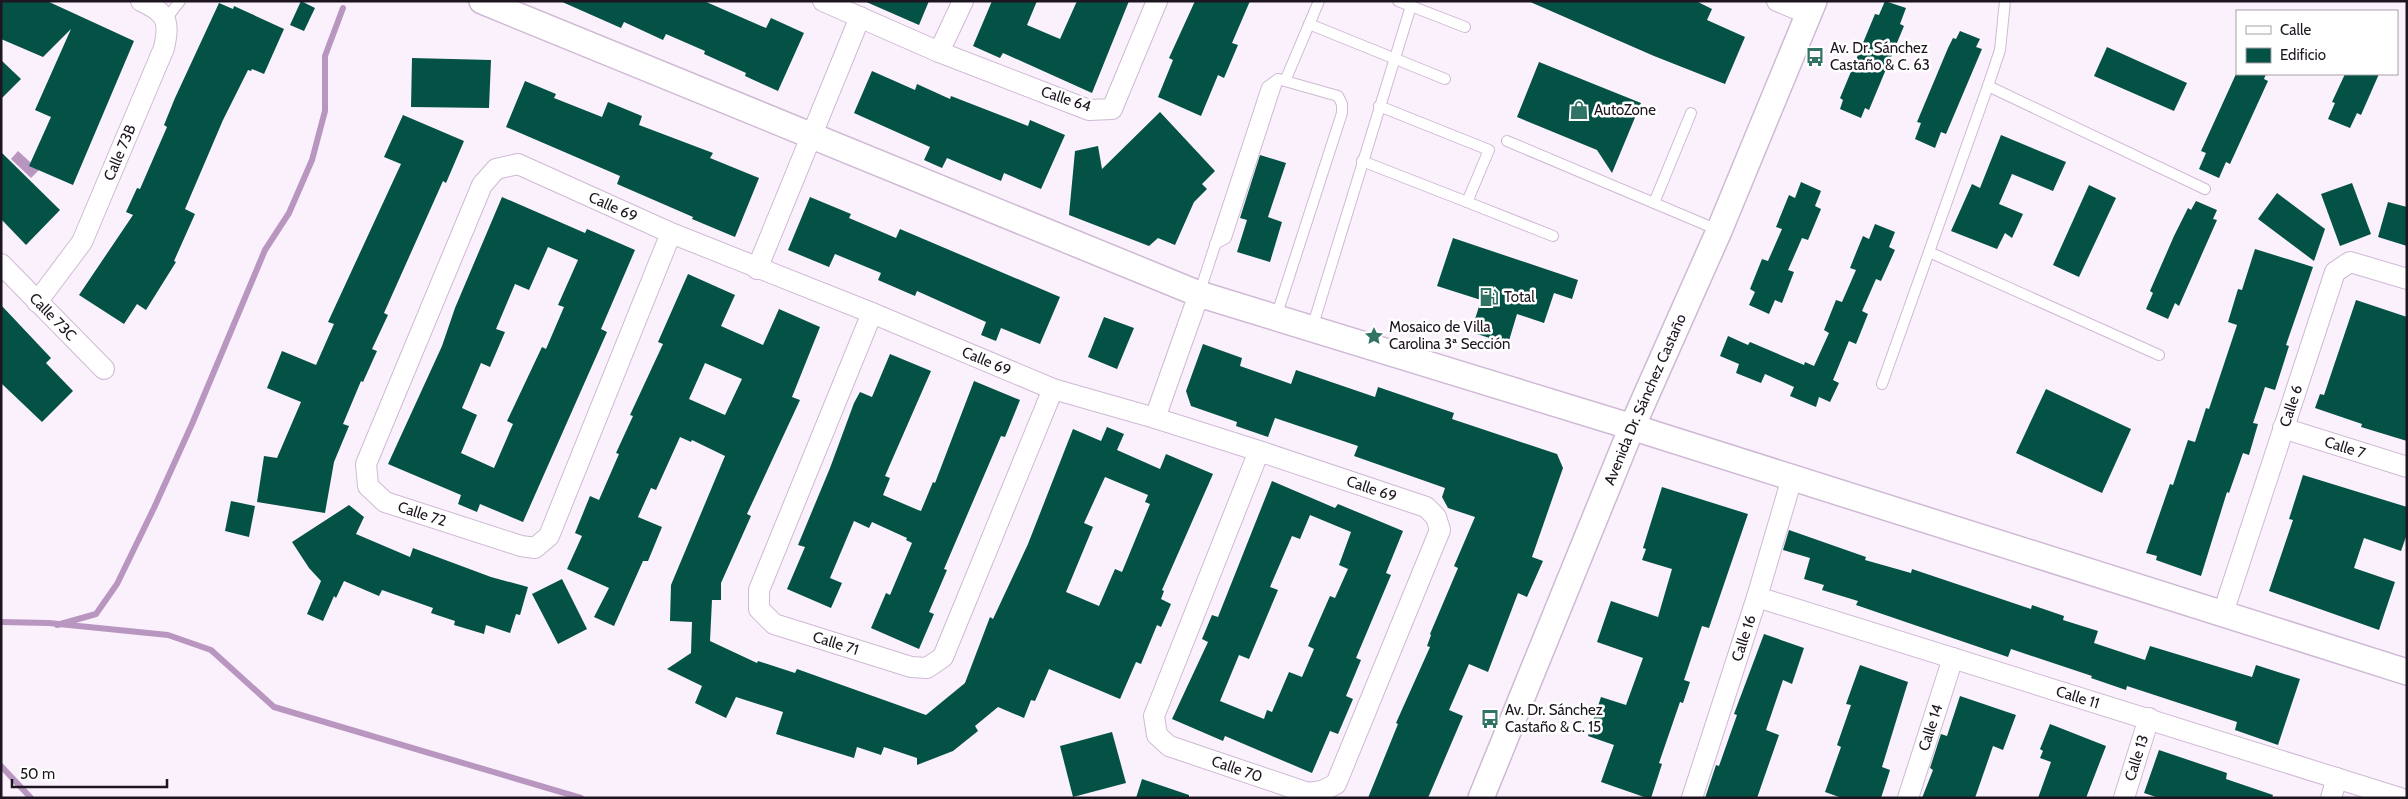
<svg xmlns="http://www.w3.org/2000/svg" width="2408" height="799" font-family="Cabin,sans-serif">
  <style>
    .water { fill: #b896c0 }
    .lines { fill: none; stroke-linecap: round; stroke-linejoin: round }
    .stream { stroke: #b896c0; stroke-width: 6 }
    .building { fill: #045245; fill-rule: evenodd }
    .service-casing { stroke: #cfb9d4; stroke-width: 12 }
    .minor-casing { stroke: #cfb9d4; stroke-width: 22 }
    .tertiary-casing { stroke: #cfb9d4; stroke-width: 28 }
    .service { stroke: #fff; stroke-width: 10 }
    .minor { stroke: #fff; stroke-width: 20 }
    .tertiary { stroke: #fff; stroke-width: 25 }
    .labels { text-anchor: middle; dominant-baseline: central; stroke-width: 5; stroke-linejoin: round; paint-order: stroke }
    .poi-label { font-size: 15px; fill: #1d151f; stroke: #fff; text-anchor: start }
    .street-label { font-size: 15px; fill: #1d151f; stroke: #fff }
  </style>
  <rect width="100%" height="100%" fill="#fbf1fd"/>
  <!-- water -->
  <path class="water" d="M18,151L39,170L31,178L11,159Z"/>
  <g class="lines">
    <!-- stream -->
    <g class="stream">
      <path d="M1,622L49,623L168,635L211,650L274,707L581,798"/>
      <path d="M57,625L96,614L117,584L154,508L192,424L265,250L289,213L312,160L325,111V56L343,8"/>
      <path d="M1,766L31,798"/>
    </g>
  </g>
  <!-- building -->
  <g class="building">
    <path d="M1,1H47L134,41L73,185L29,166L51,117L35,110L71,29L43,57L1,39Z"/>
    <path d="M301,1L315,8L304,31L290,25Z"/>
    <path d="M560,1H704L766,28L771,18L804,33L778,91L745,76L746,73L704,54L705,51L666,34L663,40L624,22L621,28Z"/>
    <path d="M864,1H929L919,25Z"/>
    <path d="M992,1H1037L1027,25L1060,39L1077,1H1129L1092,93L1003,53L1000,58L973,46Z"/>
    <path d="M1195,1H1250L1232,43L1238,45L1224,78L1218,75L1201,116L1158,97L1173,60L1169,58Z"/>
    <path d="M1528,1H1696L1712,9L1707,20L1745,37L1725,84L1654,56Z"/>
    <path d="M1885,1L1906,8L1900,24L1904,26L1869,110L1865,108L1861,118L1840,109L1843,100L1840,98L1875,14L1879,15Z"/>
    <path d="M219,3L233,9L234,6L284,29L264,74L252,69L251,71L248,70L223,120L185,209L195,214L174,261L176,262L146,310L137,304L124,324L79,295L133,215L126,212L137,188L140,189L167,127L164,125L175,98Z"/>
    <path d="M1960,31L1980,39L1976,47L1982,49L1946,134L1941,132L1935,148L1915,139L1921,123L1917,122L1948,48L1953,38L1956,39Z"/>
    <path d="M2107,47L2187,83L2174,111L2094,76Z"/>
    <path d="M412,58L491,60L489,108L411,107Z"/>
    <path d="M1,60L21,79L1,99Z"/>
    <path d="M1539,62L1641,103L1612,173L1597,150L1517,117Z"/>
    <path d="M872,71L915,90L917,84L950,99L951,96L1028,126L1030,120L1065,135L1041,189L1004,173L1001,181L947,158L942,168L924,160L930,147L854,113Z"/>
    <path d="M2236,74H2266L2264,79L2268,81L2230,164L2226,162L2219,178L2199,169L2206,153L2201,151Z"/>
    <path d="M2345,74H2379L2361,115L2357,113L2350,128L2328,119L2335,103L2332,102Z"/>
    <path d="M525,81L556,94L554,98L602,117L608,102L642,116L639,125L713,153L710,158L759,178L735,237L692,219L693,217L617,184L620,176L506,127Z"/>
    <path d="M1160,112L1215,171L1202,184L1207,189L1194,202L1175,245L1158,238L1149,246L1069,215L1075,151L1098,146L1102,169Z"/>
    <path d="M403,115L464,141L446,183L443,181L384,313L388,315L372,349L377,351L363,382L361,381L343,424L349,426L334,462L325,513L257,502L264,456L277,458L301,402L267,388L282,351L316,365L334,324L328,322L401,164L384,157Z"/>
    <path d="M2001,135L2066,162L2053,191L2012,174L1999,204L2023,214L2012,238L2005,233L1997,249L1951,231L1972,184L1980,188Z"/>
    <path d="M1,152L60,210L26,245L1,219Z"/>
    <path d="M1260,155L1286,163L1268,217L1282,222L1270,262L1237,252L1247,220L1240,218Z"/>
    <path d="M1801,182L1821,191L1815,206L1821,209L1808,240L1802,238L1788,270L1794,272L1782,303L1775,300L1769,314L1749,305L1755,292L1750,289L1762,259L1768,261L1782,229L1776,227L1789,195L1795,198Z"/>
    <path d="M2352,183L2371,234L2340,246L2321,194Z"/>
    <path d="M2089,185L2116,198L2079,277L2053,265Z"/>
    <path d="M2277,193L2325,229L2314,261L2258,219Z"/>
    <path d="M502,197L585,233L587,229L635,250L601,329L607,332L523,522L480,504L477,512L458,504L461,495L388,464L442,346L455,308ZM548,247L578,260L558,305L564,307L546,349L542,347L507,421L513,424L494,468L461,453L477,415L462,408L481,363L490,367L505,332L496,329L515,284L529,290Z"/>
    <path d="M810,197L851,214L849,218L896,238L900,229L1060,297L1040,344L1001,328L996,341L981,335L986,322L917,291L915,296L878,280L881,273L835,254L829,267L788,250Z"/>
    <path d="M2196,201L2217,210L2213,219L2217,220L2179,306L2175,303L2168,319L2146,309L2153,293L2150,291L2174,236L2188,208L2191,210Z"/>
    <path d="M2388,202L2407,207V246L2378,237Z"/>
    <path d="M1875,224L1895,232L1889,247L1895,250L1881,281L1876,279L1862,311L1868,314L1856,344L1849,341L1833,380L1839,383L1830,402L1819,397L1816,407L1790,396L1794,387L1765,374L1761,383L1736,373L1739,364L1720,356L1728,336L1748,345L1750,342L1804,365L1805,362L1814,366L1829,333L1824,330L1836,300L1842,302L1856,270L1850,268L1858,248L1863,236L1869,239Z"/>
    <path d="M1453,238L1578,280L1572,299L1554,293L1544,323L1517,314L1508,344L1471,332L1481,300L1437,286Z"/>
    <path d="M2255,249L2313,267L2286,345L2289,346L2275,390L2265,387L2253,423L2258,424L2249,455L2243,453L2229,493L2227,492L2201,576L2156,560L2157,556L2146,553L2170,484L2173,485L2188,440L2195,442L2206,408L2209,409L2237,325L2228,322L2238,289L2242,290Z"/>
    <path d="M688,274L735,295L721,326L763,345L779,309L820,327L792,397L800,400L747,514L751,516L721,583V600H712L710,641L757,663L758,661L795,673L797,669L926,715L965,683L990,617L993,619L1028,544L1073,429L1101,441L1107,427L1124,434L1117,450L1160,469L1166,454L1213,474L1162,590L1164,591L1161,599L1171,604L1161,627L1157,625L1141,664L1136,662L1120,699L1049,669L1035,701L1031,700L1024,718L998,707L975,726L978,731L953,751L917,765V758L884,747L881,755L857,747L854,758L776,734L783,712L736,697L726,718L695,703L702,686L667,669L691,653L692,622L670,621L671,585L725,456L692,440L691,442L680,437L656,490L651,488L638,517L662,527L648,561H643L614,626L594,617L609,588L567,569L582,536L575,533L590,496L599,500L619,454L616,453L633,416L630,415L663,344L658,342ZM705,363L742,379L725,415L689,399ZM1105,477L1148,495L1145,502L1150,504L1122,572L1115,569L1099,606L1066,592L1093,527L1084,523Z"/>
    <path d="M2356,300L2407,317V441L2361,427L2362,424L2315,408L2320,394L2324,395Z"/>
    <path d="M1,305L51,358L46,363L73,391L42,422L1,383Z"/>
    <path d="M1104,317L1134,328L1117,369L1088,357Z"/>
    <path d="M1203,344L1242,358L1240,366L1291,384L1296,370L1375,397L1378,387L1454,413L1452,419L1557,454L1563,468L1532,557L1543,561L1527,597L1518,593L1488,672L1469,664L1449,710L1463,716L1428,798H1368L1398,724L1396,723L1430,647L1427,646L1431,635L1430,634L1458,568L1454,566L1475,517L1448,508L1442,497L1445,488L1354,456L1358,446L1275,418L1268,437L1236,426L1237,422L1191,406L1186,391Z"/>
    <path d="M890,354L931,371L885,476L890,478L883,495L918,510L921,511L933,482L935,483L974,381L1020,400L1005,437L1001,436L944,569L947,570L929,612L934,614L919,649L871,628L886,593L890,595L912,543L906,540L907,538L872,522L869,528L854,521L830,578L842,583L831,608L787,589L805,547L798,545L830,468L854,403L860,392L872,397Z"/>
    <path d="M2046,389L2131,429L2102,493L2016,453Z"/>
    <path d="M2303,475L2407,507V534L2401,551L2364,538L2354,568L2395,582L2379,630L2269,591L2293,520L2289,519Z"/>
    <path d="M1272,481L1335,508L1338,504L1403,531L1386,573L1391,575L1356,658L1361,660L1346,696L1353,699L1338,734L1330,731L1312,773L1225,736L1223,741L1172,719L1208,642L1202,639L1212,615L1218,617ZM1310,515L1351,532L1339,565L1348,569L1335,598L1330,596L1308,646L1314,649L1302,677L1289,672L1272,712L1267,710L1264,719L1220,701L1239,655L1249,659L1278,590L1270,587L1292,536L1300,539Z"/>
    <path d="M1662,487L1748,514L1709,628L1702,626L1684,680L1690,682L1683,703L1680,702L1659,763L1662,764L1651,798H1647L1601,782L1614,745L1588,736L1601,697L1626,705L1643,658L1597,642L1611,601L1658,617L1672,569L1642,560L1646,549L1643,548Z"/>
    <path d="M231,501L255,506L249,537L225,531Z"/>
    <path d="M349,505L364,517L356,534L410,557L413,548L491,577L528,587L520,615L516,614L510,633L486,625L484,634L454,625L455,621L431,613L433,608L382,590L379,596L344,581L336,598L334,596L323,621L307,614L321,581L309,568L292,542Z"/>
    <path d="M1789,530L1866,557L1865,560L1911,573L1912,569L2031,609L2032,605L2064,616L2063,620L2098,631L2094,643L2145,660L2150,646L2252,677L2256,665L2300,679L2278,745L2235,730L2237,722L2127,686L2126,690L2091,678L2092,676L2011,649L2008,657L1856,605L1858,601L1822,590L1824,585L1804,579L1810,558L1783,550Z"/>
    <path d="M562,579L587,629L558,644L532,594Z"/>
    <path d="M1764,634L1804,648L1792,684L1783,680L1766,730L1779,735L1757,798H1705L1716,765L1719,766L1737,715L1734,714Z"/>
    <path d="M1860,665L1908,682L1882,767L1890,770L1881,798H1842L1825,792L1841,747L1837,745L1851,705L1846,704Z"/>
    <path d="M1960,696L2016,715L2003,750L1993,746L1975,798H1922L1933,770L1930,768L1941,734L1947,736Z"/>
    <path d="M2050,724L2106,746L2086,798H2038L2051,762L2040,758L2043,751L2040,749Z"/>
    <path d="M1112,732L1126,783L1073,797L1060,746Z"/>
    <path d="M2159,750L2227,773L2226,779L2273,795L2272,798H2159L2144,793Z"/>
    <path d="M1142,779L1189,795V798H1136Z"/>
  </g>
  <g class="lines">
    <!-- service casing -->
    <g class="service-casing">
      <g id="service">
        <path d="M1398,1L1465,27"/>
        <path d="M166,19L180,1"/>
        <path d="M1309,24L1445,79"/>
        <path d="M1285,81L1319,1"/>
        <path d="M1988,86L2205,189"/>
        <path d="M1507,141L1718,230"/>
        <path d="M1362,161L1467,202L1489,150L1379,106"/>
        <path d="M1467,202L1553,236"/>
        <path d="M1654,203L1691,113"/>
        <path d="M1215,244L1226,238L1278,79"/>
        <path d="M1929,252L2159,355"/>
        <path d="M1199,294L1267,87L1278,79L1338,96L1342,104V113L1276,317"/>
        <path d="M1312,328L1411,6"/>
        <path d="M1882,384L1988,86L2000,50L2005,1"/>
      </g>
    </g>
    <!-- minor casing -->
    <g class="minor-casing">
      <g id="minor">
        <path d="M823,1L939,52L1089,110L1112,109L1157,1"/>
        <path d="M1777,1L1808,14"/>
        <path d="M939,52L963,1"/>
        <path id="s1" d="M671,233L549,536L535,548L521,546L385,502L368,486L366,464L482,185L496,169L518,164L671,233L872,313L1053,389L1155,418L1259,451L1426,507L1436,517L1440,530L1336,784L1322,791L1308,793L1169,746L1157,735L1154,716L1259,451"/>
        <path id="s2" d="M1,264L104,369"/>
        <path d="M757,269L860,17"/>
        <path id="s3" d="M37,302L82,242L164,48C170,21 167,13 141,1"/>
        <path id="s4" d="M872,313L759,590V609L774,624L911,667L927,668L943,657L1053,389"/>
        <path d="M1155,418L1199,294"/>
        <path id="s5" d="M2283,428L2407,467"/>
        <path id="s6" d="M1757,597L2400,798"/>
        <path id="s7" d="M2223,613L2335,272L2350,262L2407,279"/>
        <path id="s8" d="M1692,798L1757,597L1792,478"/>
        <path id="s9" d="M1908,798L1953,658"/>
        <path id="s10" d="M2124,798L2149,718"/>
        <path d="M2331,798L2337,778"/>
      </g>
    </g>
    <!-- tertiary casing -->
    <g class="tertiary-casing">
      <g id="tertiary">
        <path d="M482,1L1199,294L1632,427L2407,672"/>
        <path id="s11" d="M1481,798L1632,427L1719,231L1814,1"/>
      </g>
    </g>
    <!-- service -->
    <use href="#service" class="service"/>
    <!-- minor -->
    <use href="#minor" class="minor"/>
    <!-- tertiary -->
    <use href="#tertiary" class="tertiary"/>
  </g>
  <!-- icons -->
  <defs>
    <g id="bus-bare" transform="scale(1.5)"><path d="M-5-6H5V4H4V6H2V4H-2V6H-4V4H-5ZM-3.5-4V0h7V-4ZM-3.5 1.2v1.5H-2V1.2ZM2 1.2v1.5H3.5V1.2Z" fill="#317465" stroke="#fff" stroke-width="2.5" paint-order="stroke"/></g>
    <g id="shop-bare" transform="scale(1.5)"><path d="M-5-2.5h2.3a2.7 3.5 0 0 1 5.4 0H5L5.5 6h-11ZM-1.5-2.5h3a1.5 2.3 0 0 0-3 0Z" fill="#317465" stroke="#fff" stroke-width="2.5" paint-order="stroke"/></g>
    <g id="fuel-bare" transform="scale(1.5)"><path d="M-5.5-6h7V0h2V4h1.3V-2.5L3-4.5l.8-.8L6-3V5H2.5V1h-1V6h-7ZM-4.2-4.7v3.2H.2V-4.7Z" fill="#317465" stroke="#fff" stroke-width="2.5" paint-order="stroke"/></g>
    <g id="sight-bare" transform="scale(1.5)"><path d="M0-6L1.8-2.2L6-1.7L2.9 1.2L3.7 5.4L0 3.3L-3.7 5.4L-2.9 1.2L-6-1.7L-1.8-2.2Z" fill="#317465" stroke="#fff" stroke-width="2.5" paint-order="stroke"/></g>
  </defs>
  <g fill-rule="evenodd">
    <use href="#bus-bare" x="1815" y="57"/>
    <use href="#shop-bare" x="1579" y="110"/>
    <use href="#fuel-bare" x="1489" y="297"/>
    <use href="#sight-bare" x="1374" y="336"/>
    <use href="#bus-bare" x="1490" y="719"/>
  </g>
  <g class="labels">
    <!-- poi labels -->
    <g class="poi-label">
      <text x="1830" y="48">Av. Dr. Sánchez<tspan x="1830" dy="17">Castaño &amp; C. 63</tspan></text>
      <text x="1594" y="110">AutoZone</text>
      <text x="1504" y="297">Total</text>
      <text x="1389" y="327">Mosaico de Villa<tspan x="1389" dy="17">Carolina 3ª Sección</tspan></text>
      <text x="1505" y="710">Av. Dr. Sánchez<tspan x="1505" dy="17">Castaño &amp; C. 15</tspan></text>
    </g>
    <!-- street labels -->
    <g class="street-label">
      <text transform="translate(1066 99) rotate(18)">Calle 64</text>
      <text stroke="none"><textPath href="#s3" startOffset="172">Calle 73B</textPath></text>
      <text stroke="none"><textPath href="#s1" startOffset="998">Calle 69</textPath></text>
      <text stroke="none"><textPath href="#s2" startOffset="74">Calle 73C</textPath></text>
      <text stroke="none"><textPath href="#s1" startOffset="1402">Calle 69</textPath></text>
      <text stroke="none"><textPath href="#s11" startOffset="431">Avenida Dr. Sánchez Castaño</textPath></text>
      <text stroke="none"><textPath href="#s7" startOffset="218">Calle 6</textPath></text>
      <text stroke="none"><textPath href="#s5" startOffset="65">Calle 7</textPath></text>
      <text stroke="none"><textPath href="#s1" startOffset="1808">Calle 69</textPath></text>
      <text transform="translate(422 514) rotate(18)">Calle 72</text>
      <text stroke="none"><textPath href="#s8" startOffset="168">Calle 16</textPath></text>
      <text stroke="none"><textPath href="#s4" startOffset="404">Calle 71</textPath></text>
      <text stroke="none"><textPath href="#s6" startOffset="336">Calle 11</textPath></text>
      <text stroke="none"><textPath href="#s9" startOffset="74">Calle 14</textPath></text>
      <text stroke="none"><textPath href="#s10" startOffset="42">Calle 13</textPath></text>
      <text transform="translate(1237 769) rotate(19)">Calle 70</text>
    </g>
  </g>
  <!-- border -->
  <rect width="2408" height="799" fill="none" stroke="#1d151f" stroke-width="5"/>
  <!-- legend -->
  <rect x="2236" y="10" width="162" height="65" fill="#ffffff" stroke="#a5a1a5"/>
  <rect x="2246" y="26" width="25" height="8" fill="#ffffff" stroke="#a5a1a5"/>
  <text x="2280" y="35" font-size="15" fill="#1d151f">Calle</text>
  <rect x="2246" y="48" width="25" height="15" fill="#045245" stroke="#a5a1a5"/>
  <text x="2280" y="60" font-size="15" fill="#1d151f">Edificio</text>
  <!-- scale -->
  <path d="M12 779v8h155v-8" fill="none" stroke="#1d151f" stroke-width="2.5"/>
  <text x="20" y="779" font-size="15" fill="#1d151f" stroke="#ffffff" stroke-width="4" paint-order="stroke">50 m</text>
</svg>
